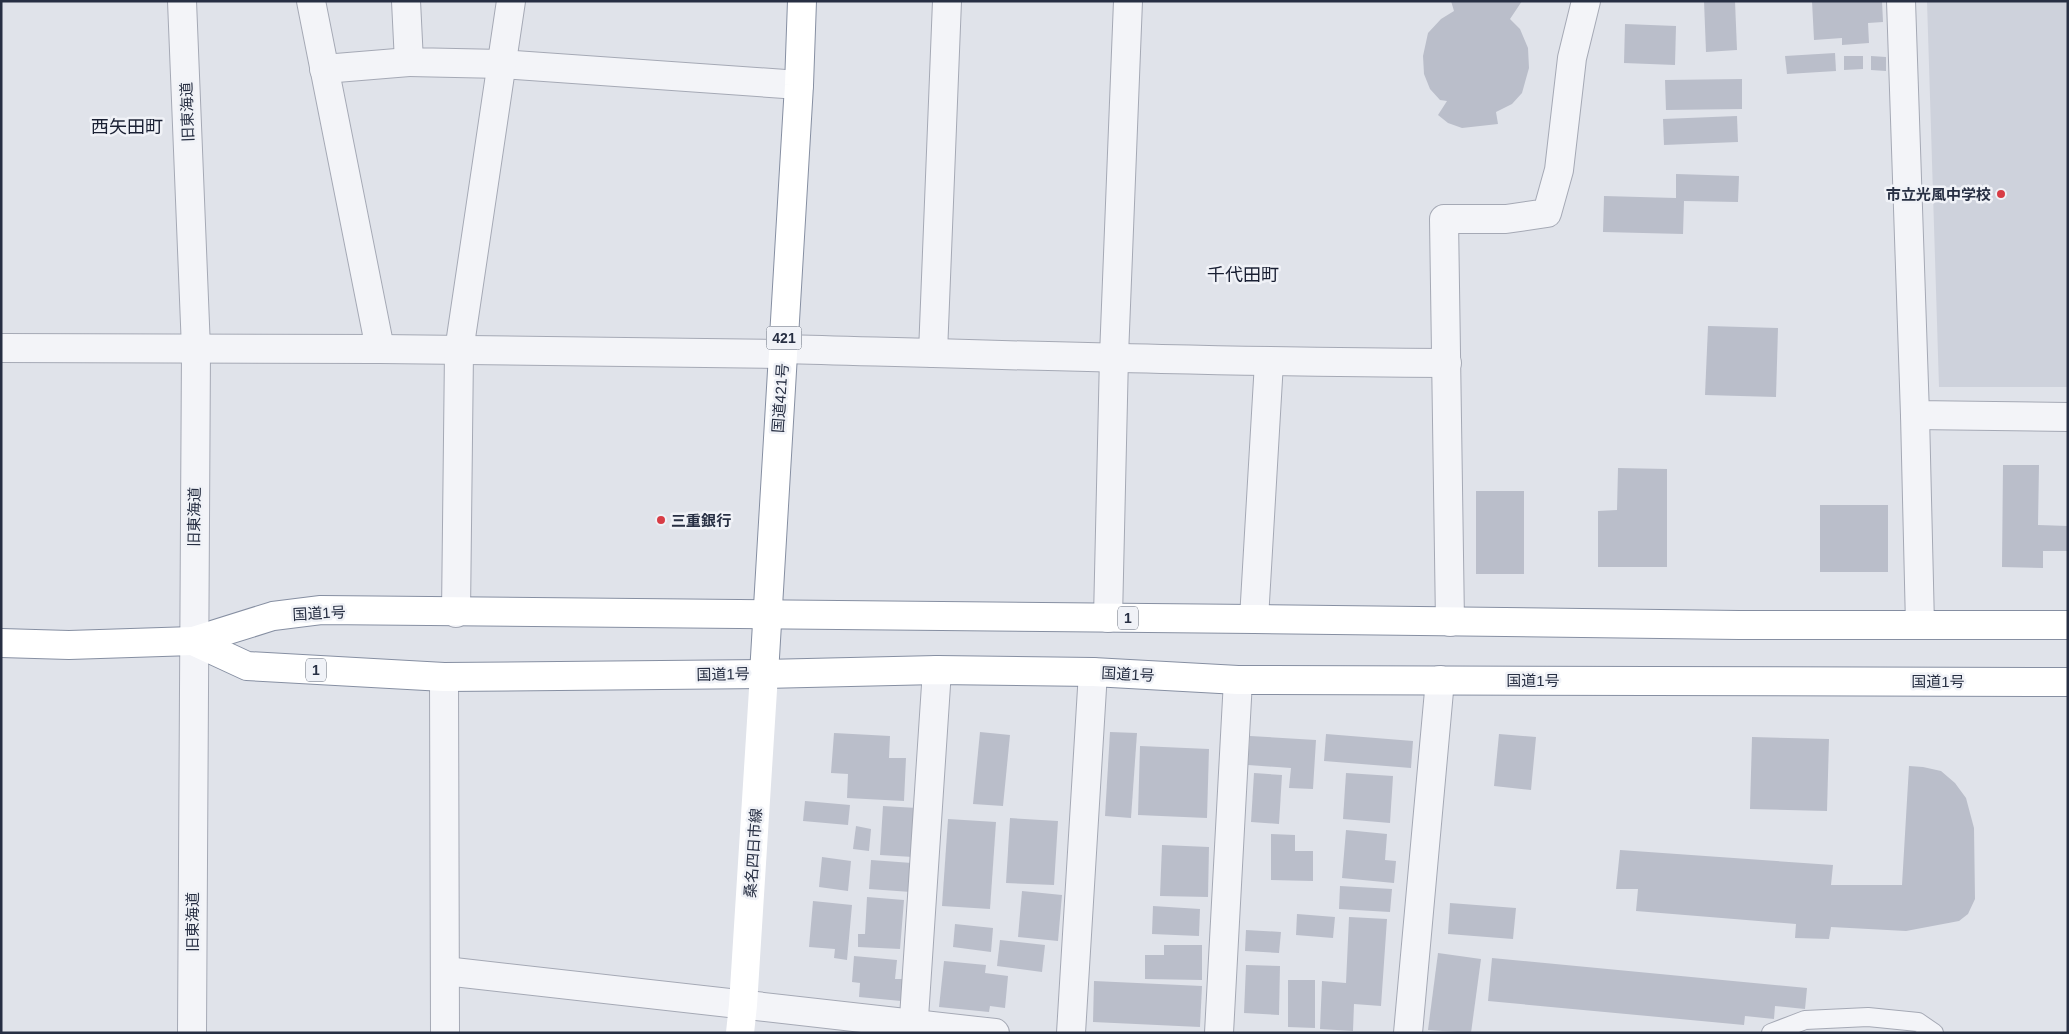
<svg xmlns="http://www.w3.org/2000/svg" width="2069" height="1034" font-family="Arial,'Noto Sans JP',sans-serif">
  <style>
    .built { fill: #ced2dc }
    .building { fill: #babeca }
    .lines { fill: none; stroke-linecap: round; stroke-linejoin: round }
    .service-casing { stroke: #a5a9b5; stroke-width: 20 }
    .minor-casing { stroke: #a5a9b5; stroke-width: 30 }
    .trunk-casing { stroke: #868fa2; stroke-width: 30 }
    .service { stroke: #f3f4f8; stroke-width: 18 }
    .minor { stroke: #f3f4f8; stroke-width: 28 }
    .secondary { stroke: #fff; stroke-width: 28 }
    .trunk { stroke: #fff; stroke-width: 28 }
    .poi-dot { fill: #d83c45; stroke: #f0f2f7; stroke-width: 2 }
    .labels { text-anchor: middle; dominant-baseline: central; stroke-width: 5; stroke-linejoin: round; paint-order: stroke }
    .shield { fill: #f0f2f7; stroke: #636a79; stroke-width: 1 }
    .shield-label { font-size: 14px; font-weight: bold; fill: #272f43 }
    .street-label { font-size: 15px; fill: #272f43; stroke: #f0f2f7 }
    .poi-label { font-size: 15px; font-weight: bold; fill: #272f43; stroke: #f0f2f7; text-anchor: end }
    .quarter-label { font-size: 18px; fill: #1a2033; stroke: #f0f2f7 }
  </style>
  <rect width="100%" height="100%" fill="#e0e3ea"/>
  <!-- built -->
  <path class="built" d="M1927,1H2068V387H1939Z"/>
  <!-- building -->
  <g class="building">
    <path d="M1451,1H1522L1510,19L1520,29L1528,48L1529,68L1522,93L1512,104L1496,112L1498,124L1462,128L1448,123L1438,115L1447,101L1440,100L1430,89L1424,74L1423,56L1428,33L1441,19L1454,11Z"/>
    <path d="M1704,1H1735L1737,50L1706,52Z"/>
    <path d="M1812,1H1882L1883,22L1868,23L1869,43L1842,45V38L1814,40Z"/>
    <path d="M1625,24L1676,26L1675,65L1624,63Z"/>
    <path d="M1835,53L1836,71L1787,74L1785,56Z"/>
    <path d="M1844,56H1863V69L1844,70Z"/>
    <path d="M1871,56L1886,57V71L1871,70Z"/>
    <path d="M1742,79V109L1666,110L1665,80Z"/>
    <path d="M1737,116L1738,142L1664,145L1663,119Z"/>
    <path d="M1676,174L1739,176L1738,202L1684,201L1683,234L1603,232L1604,196L1676,198Z"/>
    <path d="M1708,326L1778,328L1776,397L1705,395Z"/>
    <path d="M2003,465H2039L2038,525L2068,526V551H2043V568L2002,567Z"/>
    <path d="M1618,468L1667,469V567H1598V511L1617,510Z"/>
    <rect x="1476" y="491" width="48" height="83"/>
    <rect x="1820" y="505" width="68" height="67"/>
    <path d="M980,732L1010,735L1003,806L973,804Z"/>
    <path d="M1110,732L1137,733L1131,818L1105,816Z"/>
    <path d="M834,733L890,736L889,758H906L904,801L847,798L848,774L831,773Z"/>
    <path d="M1326,734L1413,741L1411,768L1324,761Z"/>
    <path d="M1499,734L1536,737L1531,790L1494,786Z"/>
    <path d="M1250,736L1316,740L1313,789L1289,788L1291,768L1248,765Z"/>
    <path d="M1752,737L1829,739L1827,811L1750,809Z"/>
    <path d="M1140,746L1209,749L1207,818L1138,815Z"/>
    <path d="M1909,766L1923,767L1941,771L1955,783L1966,798L1974,828L1975,899L1968,914L1959,921L1906,931L1831,927L1829,939L1795,938L1796,924L1636,911L1638,889H1616L1620,850L1833,865L1831,885H1902Z"/>
    <path d="M1254,773L1282,775L1279,824L1251,822Z"/>
    <path d="M1346,773L1393,776L1390,823L1343,819Z"/>
    <path d="M805,801L850,805L848,825L803,821Z"/>
    <path d="M883,806L917,808L913,857L880,855Z"/>
    <path d="M1010,818L1058,821L1054,885L1006,883Z"/>
    <path d="M948,819L996,822L990,909L942,906Z"/>
    <path d="M856,826L871,829L869,851L853,849Z"/>
    <path d="M1346,830L1387,834L1385,860L1396,861L1394,883L1342,878Z"/>
    <path d="M1271,834L1295,835V851H1313V881L1271,880Z"/>
    <path d="M1162,845L1209,847L1208,897L1160,896Z"/>
    <path d="M822,857L851,861L848,891L819,887Z"/>
    <path d="M871,860L912,863L911,892L869,889Z"/>
    <path d="M1340,886L1392,889L1390,912L1339,909Z"/>
    <path d="M1022,891L1062,895L1058,941L1018,937Z"/>
    <path d="M867,897L904,900L900,949L858,947V934H865Z"/>
    <path d="M813,901L852,905L847,960L834,958L835,949L809,947Z"/>
    <path d="M1450,903L1516,908L1513,939L1448,934Z"/>
    <path d="M1153,906L1200,909L1199,936L1152,934Z"/>
    <path d="M1297,914L1335,917L1333,938L1296,935Z"/>
    <path d="M1349,917L1387,919L1381,1006L1354,1004L1353,1031L1320,1029L1322,981L1346,983Z"/>
    <path d="M955,924L993,928L991,952L953,947Z"/>
    <path d="M1246,930L1281,932L1279,953L1245,951Z"/>
    <path d="M1000,940L1045,945L1042,972L997,966Z"/>
    <path d="M1164,945H1202V980L1145,979V955H1164Z"/>
    <path d="M1438,953L1481,959L1471,1033L1428,1030Z"/>
    <path d="M854,956L897,960L895,979H903L901,1001L859,997L860,983L852,982Z"/>
    <path d="M1492,958L1807,988L1805,1009L1775,1006L1774,1019L1745,1016L1744,1025L1488,1001Z"/>
    <path d="M944,961L986,965L985,973L1008,976L1005,1008L990,1006L989,1012L939,1007Z"/>
    <path d="M1246,965L1280,966L1279,1015L1244,1013Z"/>
    <path d="M1288,980H1315V1028L1288,1027Z"/>
    <path d="M1094,981L1202,986L1200,1027L1093,1022Z"/>
  </g>
  <g class="lines">
    <!-- service casing -->
    <g class="service-casing">
      <path id="service" d="M1771,1033L1805,1020L1868,1017L1918,1022L1934,1033"/>
    </g>
    <!-- minor casing -->
    <g class="minor-casing">
      <g id="minor">
        <path d="M182,1L196,349L192,1033"/>
        <path d="M311,1L380,349"/>
        <path d="M406,1L409,62L502,64L799,85"/>
        <path d="M1901,1L1915,415L2068,417"/>
        <path d="M324,69L409,62"/>
        <path d="M1,348L380,349L783,354"/>
        <path d="M783,349C1004,355 1226,362 1447,363"/>
        <path d="M933,353L947,1"/>
        <path d="M1915,415L1920,625"/>
        <path d="M456,613L459,351L511,1"/>
        <path d="M1108,618L1114,356L1128,1"/>
        <path d="M1254,619L1269,362"/>
        <path d="M1450,622L1444,219H1506L1547,213L1559,170L1572,58L1586,1"/>
        <path d="M444,677L445,1033"/>
        <path d="M445,971L995,1033"/>
        <path d="M913,1033L937,670"/>
        <path d="M1071,1033L1093,672"/>
        <path d="M1219,1033L1238,680"/>
        <path d="M1408,1033L1440,680"/>
      </g>
    </g>
    <!-- trunk casing -->
    <g class="trunk-casing">
      <g id="trunk">
        <path d="M193,641L247,666L444,677L764,674L937,670L1093,672L1238,680L2068,682"/>
        <path d="M1,643L69,645L193,641L273,616L321,610L1254,619L1739,625H2068"/>
        <path d="M764,674L799,85L802,1"/>
      </g>
    </g>
    <!-- service -->
    <use href="#service" class="service"/>
    <!-- minor -->
    <use href="#minor" class="minor"/>
    <!-- secondary -->
    <path class="secondary" d="M740,1033L743,1005L764,674"/>
    <!-- trunk -->
    <use href="#trunk" class="trunk"/>
  </g>
  <!-- markers -->
  <g class="poi-dot">
    <circle cx="2001" cy="194" r="5"/>
    <circle cx="661" cy="520" r="5"/>
  </g>
  <g class="labels">
    <!-- shield labels -->
    <g class="shield">
      <rect x="766.5" y="326.5" width="35" height="23" rx="4"/>
      <rect x="1118" y="606.5" width="20" height="23" rx="4"/>
      <rect x="306" y="658.5" width="20" height="23" rx="4"/>
    </g>
    <g class="shield-label">
      <text x="784" y="338">421</text>
      <text x="1128" y="618">1</text>
      <text x="316" y="670">1</text>
    </g>
    <!-- street labels -->
    <g class="street-label">
      <text transform="translate(187 112) rotate(-92)">旧東海道</text>
      <text transform="translate(780 398) rotate(-86)">国道421号</text>
      <text transform="translate(194 517) rotate(-89)">旧東海道</text>
      <text transform="translate(319 613) rotate(-3)">国道1号</text>
      <text transform="translate(723 674) rotate(-1)">国道1号</text>
      <text transform="translate(1128 674) rotate(3)">国道1号</text>
      <text x="1533" y="680">国道1号</text>
      <text x="1938" y="681">国道1号</text>
      <text transform="translate(753 853) rotate(-86)">桑名四日市線</text>
      <text transform="translate(192 922) rotate(-90)">旧東海道</text>
    </g>
    <!-- poi labels -->
    <g class="poi-label">
      <text x="1991" y="194">市立光風中学校</text>
      <text x="671" y="520" text-anchor="start">三重銀行</text>
    </g>
    <!-- quarter labels -->
    <g class="quarter-label">
      <text x="127" y="127">西矢田町</text>
      <text x="1243" y="275">千代田町</text>
    </g>
  </g>
  <!-- border -->
  <rect width="2069" height="1034" fill="none" stroke="#272f43" stroke-width="5"/>
</svg>
